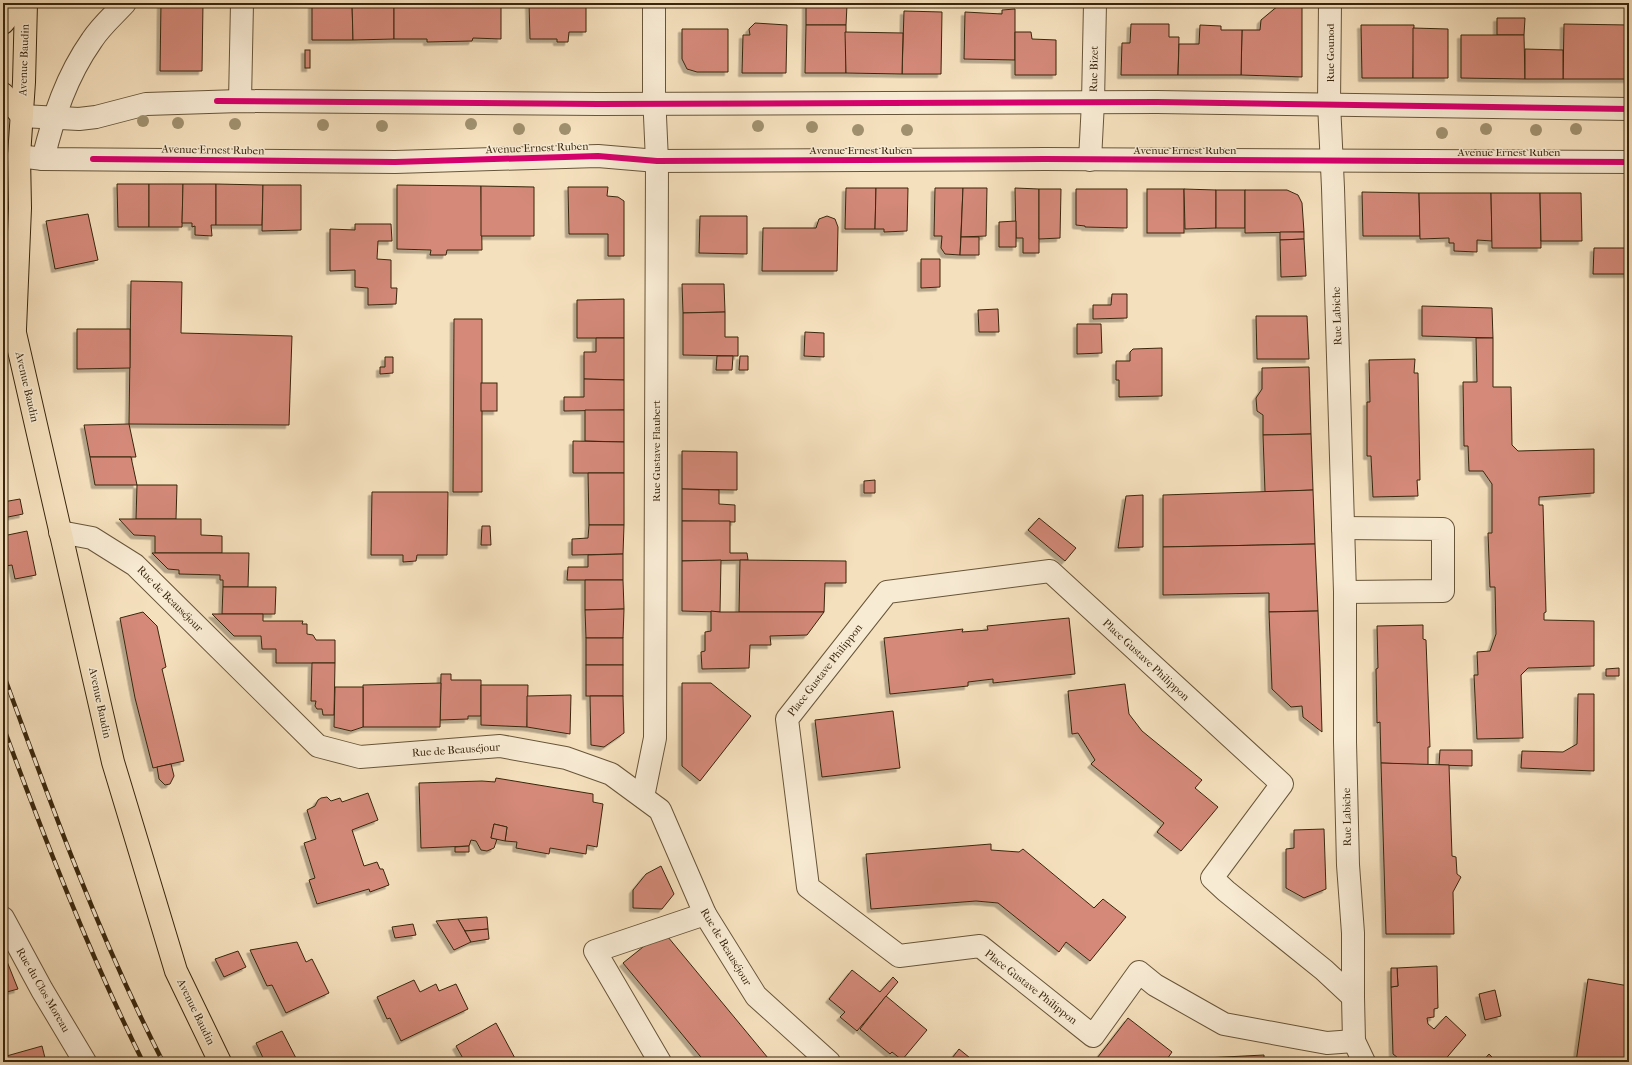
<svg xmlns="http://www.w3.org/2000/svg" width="1632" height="1065" font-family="'IM FELL French Canon',serif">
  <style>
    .building { fill: #d48979; stroke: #39270d; filter: url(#shadow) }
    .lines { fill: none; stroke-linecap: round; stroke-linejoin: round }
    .minor-casing { stroke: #685539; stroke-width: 24 }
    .major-casing { stroke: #39270d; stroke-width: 24 }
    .minor { stroke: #f8ebd4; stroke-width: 22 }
    .major { stroke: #f5e0bd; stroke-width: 22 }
    .rail-casing { stroke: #39270d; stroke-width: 4.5 }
    .rail { stroke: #f8ebd4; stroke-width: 3; stroke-dasharray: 9; stroke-linecap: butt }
    .cycleway-casing { stroke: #f8ebd4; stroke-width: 8 }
    .cycleway { stroke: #d6006c; stroke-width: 6 }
    .tree { fill: #a0906e }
    .labels { text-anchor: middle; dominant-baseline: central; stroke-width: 3; stroke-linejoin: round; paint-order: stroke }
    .street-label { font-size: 11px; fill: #39270d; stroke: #f8ebd4 }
  </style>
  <defs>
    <filter id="shadow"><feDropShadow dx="-3.5" dy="3.5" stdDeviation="0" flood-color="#0004"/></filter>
  </defs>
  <rect width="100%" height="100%" fill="#f5e0bd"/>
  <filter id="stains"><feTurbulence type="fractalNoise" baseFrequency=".005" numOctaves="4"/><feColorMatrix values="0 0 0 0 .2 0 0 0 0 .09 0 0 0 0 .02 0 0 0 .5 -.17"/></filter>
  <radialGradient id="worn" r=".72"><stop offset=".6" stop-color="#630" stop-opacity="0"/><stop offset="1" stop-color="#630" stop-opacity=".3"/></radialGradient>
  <!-- building -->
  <g class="building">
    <path d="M161,3H203L202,71H160Z"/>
    <path d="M312,3H352L353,40H312Z"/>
    <path d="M352,3H394V39L353,40Z"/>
    <path d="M394,3H501V39L473,38L472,41L427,42V39H394Z"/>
    <path d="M529,3H586V32H569L568,42H557V39H530Z"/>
    <path d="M806,5H847L846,25H806Z"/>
    <path d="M1279,5H1302V77L1241,75L1242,30H1260L1261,20Z"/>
    <path d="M1015,9V60L964,59L965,12L1002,14V10Z"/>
    <path d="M904,11L942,12L941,74H902Z"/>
    <path d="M1497,18H1525L1524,35H1497Z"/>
    <path d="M755,23L787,25L786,73H742L743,35H750L749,29Z"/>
    <path d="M1131,24H1169V37H1179L1178,75H1121L1122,43H1130Z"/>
    <path d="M1564,24L1629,25L1628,79H1563Z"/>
    <path d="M806,25H846V73H805Z"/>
    <path d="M1200,25L1221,26V30H1242L1241,75H1178L1179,44H1199Z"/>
    <path d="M1361,25H1414L1413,78H1362Z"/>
    <path d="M1413,28L1448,29V78H1413Z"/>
    <path d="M682,29H728V72H697L687,69L682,59Z"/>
    <path d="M845,32L903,33L902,74L846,73Z"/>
    <path d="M1015,32H1031L1032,39L1056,40V75H1015Z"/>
    <path d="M1461,35H1524L1525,79L1461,78Z"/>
    <path d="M1525,49L1563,50V79H1525Z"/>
    <rect x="305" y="50" width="5" height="18"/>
    <path d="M117,184H149V227H118Z"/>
    <path d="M149,184H183L182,227H149Z"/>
    <path d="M183,184H216V225H211L212,236L195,235V226L192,227V223H182Z"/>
    <path d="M216,184L263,185L262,225H216Z"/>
    <path d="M263,185H301V230L262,231Z"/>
    <path d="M397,185L481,186L482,250H447L446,255H430L431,250L397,249Z"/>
    <path d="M481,186L534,187V236H481Z"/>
    <path d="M568,187H608L607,196L618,197L624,201V256H608V234H569Z"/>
    <path d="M846,188H876L875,229H845Z"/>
    <path d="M876,188H908L907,231L884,232V229H875Z"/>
    <path d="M935,188H963L960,255L945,254L941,248L942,236H934Z"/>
    <path d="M963,188H987L986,236L961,237Z"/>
    <path d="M1015,188L1039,189V253H1023V238H1016Z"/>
    <path d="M1039,189H1061L1060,238L1039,239Z"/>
    <path d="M1076,189H1127V228L1085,227V226L1076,225Z"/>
    <rect x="1147" y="189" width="37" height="44"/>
    <path d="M1184,189L1216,190V228L1185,229Z"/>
    <rect x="1216" y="190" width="29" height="38"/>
    <path d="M1245,190H1287L1298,195L1302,203L1304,232L1245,233Z"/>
    <path d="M1362,192L1419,193L1420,236H1363Z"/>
    <path d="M1419,193H1491L1492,241L1477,240V252L1454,251V243H1449V238L1420,239Z"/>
    <path d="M1491,193H1540L1541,248H1492Z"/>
    <path d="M1540,193H1581L1582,241H1541Z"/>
    <path d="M88,214L98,260L55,269L46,221Z"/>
    <path d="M700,216H747V254L699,253Z"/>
    <path d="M827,216L835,219L838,227L837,271H762L763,228H816L819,219Z"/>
    <path d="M1016,221V247H999V222Z"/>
    <path d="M355,224H391L392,241H378L377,259L391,260V288H397L396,304L368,305V288L355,287V270L330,271V229L355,230Z"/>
    <path d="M1280,232H1304V239L1280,240Z"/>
    <path d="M961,237H979V255H960Z"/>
    <path d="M1304,239L1306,276L1281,277L1280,240Z"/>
    <path d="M1594,248H1629V274H1593Z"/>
    <path d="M921,259H940V287L921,288Z"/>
    <path d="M131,281L182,282L181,333L292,336L289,425L129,424Z"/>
    <path d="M682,284H724L725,312L683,313Z"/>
    <path d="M1112,294H1127V318L1093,319V305H1111Z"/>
    <path d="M624,299V338H577V300Z"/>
    <path d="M1422,306L1492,308L1493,338L1422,336Z"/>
    <path d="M998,309L999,332H979L978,310Z"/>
    <path d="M725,312V337H738V356L683,355V313Z"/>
    <path d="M1256,316H1307L1309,359H1257Z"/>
    <path d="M454,319H482V492H453Z"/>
    <path d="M1077,324H1101L1102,353L1077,354Z"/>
    <path d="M77,329H130V368L77,369Z"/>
    <path d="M805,332L824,333V357L804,356Z"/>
    <path d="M596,338H624V380L584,379V352H596Z"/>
    <path d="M1476,338H1493V387H1511L1512,445L1518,451L1594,449V493L1539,497V505H1543L1546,612L1544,613V620L1594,621V666L1528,668L1521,675L1523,738L1477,739L1474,675H1478L1477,652L1490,651L1496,634L1495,587H1490L1488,533H1492V484L1483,471H1469L1468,446H1464L1463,382H1477Z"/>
    <path d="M1162,348V396L1119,397V380H1116V361H1130V352L1133,349Z"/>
    <path d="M717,356H733L732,370H716Z"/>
    <path d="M740,356H748V370H739Z"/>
    <path d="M385,357H393V373L380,374V367H385Z"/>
    <path d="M1415,359L1414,373H1418L1420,480H1417L1418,496L1373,497L1371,456H1367V402H1370L1369,360Z"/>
    <path d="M1309,367L1311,434L1263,435V415L1257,411L1256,398L1262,389V368Z"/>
    <path d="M584,379L624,380V410L564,411V397H584Z"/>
    <rect x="481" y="383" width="16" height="28"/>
    <path d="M585,410H624V442L585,441Z"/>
    <path d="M129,424L136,457H90L84,425Z"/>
    <path d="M1311,434L1313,490L1265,492L1263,435Z"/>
    <path d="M573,441L624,442V473H573Z"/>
    <path d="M682,451L737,452V490L682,489Z"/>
    <path d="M90,457H131L137,485H95Z"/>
    <path d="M588,473H624V525H589Z"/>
    <path d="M875,480V493H864V481Z"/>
    <path d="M137,485H177L176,519H136Z"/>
    <path d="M682,489L719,490V504L735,505V522L682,521Z"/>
    <path d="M1313,490L1315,544L1163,547V495Z"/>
    <path d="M372,492H448L447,555H417L416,561L403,562V555H371Z"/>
    <path d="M1143,495V547L1118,548L1126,496Z"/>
    <path d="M20,499L23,514L3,518V502Z"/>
    <path d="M1039,518L1076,548L1065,561L1028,530Z"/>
    <path d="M119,519H201V535L222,536V553H155V536L134,535Z"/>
    <path d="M682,521H730V553H747L748,560L682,561Z"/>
    <path d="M589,525H624L623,554L572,555V539L588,538Z"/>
    <path d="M482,526H490L491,545H481Z"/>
    <path d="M27,531L36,575L15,579L12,565L5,566L3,554V536Z"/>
    <path d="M1315,544L1318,611L1269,612V593L1163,595V547Z"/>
    <path d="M152,553H249L248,587H223V580H220V575L179,574V570L168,569Z"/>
    <path d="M623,554V580H567L568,567H588V555Z"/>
    <path d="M721,560L720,612L682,611V561Z"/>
    <path d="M740,560L846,561V583H825L824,612H739Z"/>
    <path d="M585,580H623L624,609L585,610Z"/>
    <path d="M223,587H276L275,614H222Z"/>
    <path d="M624,609L623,638H586L585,610Z"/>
    <path d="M711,611L720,612H824L807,635L770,636L771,645H750L749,668L702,669L701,652L705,651V632L711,631Z"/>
    <path d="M1318,611L1320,663L1322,732L1303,717L1302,706L1291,707L1272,689L1269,612Z"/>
    <path d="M143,612L157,626L166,667L162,669L184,761L153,768L135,698L120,618Z"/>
    <path d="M212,614H263V621H303L302,624H307V634L313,635L316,640H335V663H276V649H262L261,636H234Z"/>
    <path d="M1069,618L1075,674L993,683V679L968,682V686L890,694L884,638L963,629L962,632L988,630L987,626Z"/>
    <path d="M1423,625V639L1426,640L1430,747H1428V765L1381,763L1380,722L1377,723L1376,669L1378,668L1377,626Z"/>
    <rect x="586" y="638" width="37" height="27"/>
    <path d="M312,663H335L334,715H323L322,709H317L315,706L316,701H311Z"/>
    <rect x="586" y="665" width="37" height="31"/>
    <path d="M1619,668V676H1606V669Z"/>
    <path d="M441,674H451V680H481V716H468V719L440,720Z"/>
    <path d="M441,683L440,727H363V685Z"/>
    <path d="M682,683H711L751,716L700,781L682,766Z"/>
    <path d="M1125,684L1129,714L1142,731L1202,780L1195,788L1218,807L1181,851L1157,832L1164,823L1091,764L1095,760L1078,733L1072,734L1068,691Z"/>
    <path d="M481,685H528L527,727L481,725Z"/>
    <path d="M335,687H363V727L351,731L334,727Z"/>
    <path d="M1578,694H1594V771L1521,768L1522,751L1563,752L1577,744Z"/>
    <path d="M571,695L570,734L527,727V696Z"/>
    <path d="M590,696H623L624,733L604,747L591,745Z"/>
    <path d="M893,711L900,768L822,777L815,720Z"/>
    <path d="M1440,750H1472V766L1439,765Z"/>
    <path d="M1381,763L1449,765L1452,856L1456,857L1457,874L1461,877L1453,892L1454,934H1386Z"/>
    <path d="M171,764L174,776L170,784L165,785L159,779L157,767Z"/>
    <path d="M496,778L593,794V802L603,804L597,847L587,845L586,854L550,848L549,854L516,848L517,842L505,841L507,827L494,824L491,838L497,839L494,848L487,851L481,850L476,841L471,840L469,846L421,848L419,783L482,781L495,782Z"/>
    <path d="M368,793L378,820L352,830L364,866L377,862L380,869H383L389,885L370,892L369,889L317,904L309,880L315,878L304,843L316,839L307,810L315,806L318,800L321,798L327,797L331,801L340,798L342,802Z"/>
    <path d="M494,824L507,827L505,841L491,838Z"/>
    <path d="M1324,829L1326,889L1304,898L1286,888V849L1294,848V830Z"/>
    <path d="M991,844V850L1019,852L1023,849L1094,908L1103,899L1126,917L1090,961L1066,942L1059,952L998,903L976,901L871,909L866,854Z"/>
    <path d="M469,846V852H455V847Z"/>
    <path d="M661,866L674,894L662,909L633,908V890L646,874Z"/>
    <path d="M487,917L488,929L465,931L458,919Z"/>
    <path d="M458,919L471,942L454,950L436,921Z"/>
    <path d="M413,924L416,935L395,938L392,927Z"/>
    <path d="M488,929L489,939L471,942L465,931Z"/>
    <path d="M663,931L768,1058L764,1062H705L623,963Z"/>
    <path d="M297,942L306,962L312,959L329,993L286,1013L272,985L267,986L250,950Z"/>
    <path d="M238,951L246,967L224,977L215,959Z"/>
    <path d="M6,959L18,989L3,993V960Z"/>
    <path d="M1437,966L1438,1008L1434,1009V1017L1427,1018L1428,1024L1434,1029L1446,1016L1466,1035L1443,1062H1403L1393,1054L1391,987L1398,986L1397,968Z"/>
    <path d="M1391,968H1397L1398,986L1391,987Z"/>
    <path d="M852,970L880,992L893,977L898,982L857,1031L840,1017L845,1012L829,999Z"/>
    <path d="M1588,979L1629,986V1062H1576Z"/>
    <path d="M414,980L420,992L436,984L439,991L456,984L468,1009L401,1041L390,1018L387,1019L377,997Z"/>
    <path d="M1495,990L1501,1016L1485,1020L1479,994Z"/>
    <path d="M886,996L927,1030L902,1060L892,1052L890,1054L860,1029Z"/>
    <path d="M1128,1018L1172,1052L1165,1062H1094Z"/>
    <path d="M496,1023L517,1062H465L456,1046Z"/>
    <path d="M282,1031L298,1062H265L256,1043Z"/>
    <path d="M42,1046L46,1062H3V1057Z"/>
    <path d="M959,1049L975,1062H949Z"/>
    <path d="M1489,1054L1493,1058L1491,1062H1482Z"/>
    <path d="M1264,1055V1062H1205V1058Z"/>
    <path d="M1307,1058V1062H1264V1059Z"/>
  </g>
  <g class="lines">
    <!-- minor casing -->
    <g class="minor-casing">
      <g id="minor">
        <path d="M1330,3L1329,103L1333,188L1345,592V742L1348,865L1353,933V997L1354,1041L1364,1062"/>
        <path d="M240,101L242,3"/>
        <path d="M22,116L79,119L96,117L146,104L240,101L598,104L1157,102L1629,109"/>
        <path d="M19,156L43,159L395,162L598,156L657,161L1044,159L1629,162"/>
        <path d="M43,159C54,115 66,77 92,40C101,26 114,15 125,3"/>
        <path d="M1090,160L1093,102L1095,3"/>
        <path d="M1343,528L1443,529V591L1345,592"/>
        <path d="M60,532L92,538L135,565L318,746L360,757L500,746L566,758L611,774L660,810L705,914L756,996L829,1062"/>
        <path d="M643,797L655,738L657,161L654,94V3"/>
        <path d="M3,918L42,990L85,1062"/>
        <path d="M1353,997L1324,970L1226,891L1212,878L1282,784L1050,571L887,592L787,719L808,887L899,956L980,946L1093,1036L1139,972L1155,985L1224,1024L1327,1043L1354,1041"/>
        <path d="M660,1062L595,951L705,914"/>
      </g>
    </g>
    <!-- major casing -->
    <g class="major-casing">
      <g id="major">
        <path d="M3,23L19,3"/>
        <path d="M3,94L22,116"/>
        <path d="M3,308L15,333L113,762L176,971L220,1062"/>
        <path d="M15,329L20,208L19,156L24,82L26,3"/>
      </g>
    </g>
    <!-- minor -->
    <use href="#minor" class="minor"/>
    <!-- major -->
    <use href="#major" class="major"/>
    <!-- rail casing -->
    <g class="rail-casing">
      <g id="rail">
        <path d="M3,673C51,805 99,937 163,1062"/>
        <path d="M3,726C45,840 89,953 143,1062"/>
      </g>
    </g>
    <!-- rail -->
    <use href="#rail" class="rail"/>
    <!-- cycleway casing -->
    <g class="cycleway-casing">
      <g id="cycleway">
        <path d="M217,101L598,104L1157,102L1629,109"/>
        <path d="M93,159L395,162L598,156L657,161L1044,159L1629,162"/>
      </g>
    </g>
    <!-- cycleway -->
    <use href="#cycleway" class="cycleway"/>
  </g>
  <!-- trees -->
  <g class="tree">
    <circle cx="143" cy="121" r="6"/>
    <circle cx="178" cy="123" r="6"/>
    <circle cx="235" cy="124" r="6"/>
    <circle cx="471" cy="124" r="6"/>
    <circle cx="323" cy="125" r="6"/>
    <circle cx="382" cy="126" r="6"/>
    <circle cx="758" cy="126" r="6"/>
    <circle cx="812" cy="127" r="6"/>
    <circle cx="519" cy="129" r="6"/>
    <circle cx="565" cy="129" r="6"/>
    <circle cx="1486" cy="129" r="6"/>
    <circle cx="1576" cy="129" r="6"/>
    <circle cx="858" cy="130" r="6"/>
    <circle cx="907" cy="130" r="6"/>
    <circle cx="1536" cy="130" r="6"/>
    <circle cx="1442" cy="133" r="6"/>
  </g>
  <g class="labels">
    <!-- street labels -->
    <g class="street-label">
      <text transform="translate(1330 53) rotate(-90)">Rue Gounod</text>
      <text transform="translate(24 60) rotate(-88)">Avenue Baudin</text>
      <text transform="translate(1094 69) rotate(-89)">Rue Bizet</text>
      <text transform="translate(537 148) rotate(-2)">Avenue Ernest Ruben</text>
      <text transform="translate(213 150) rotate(1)">Avenue Ernest Ruben</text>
      <text x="861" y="150">Avenue Ernest Ruben</text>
      <text x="1185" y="150">Avenue Ernest Ruben</text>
      <text x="1509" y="152">Avenue Ernest Ruben</text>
      <text transform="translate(1337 316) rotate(-92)">Rue Labiche</text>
      <text transform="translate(27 387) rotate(77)">Avenue Baudin</text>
      <text transform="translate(656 451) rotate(-90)">Rue Gustave Flaubert</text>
      <text transform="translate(170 599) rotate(45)">Rue de Beauséjour</text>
      <text transform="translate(1146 660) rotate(43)">Place Gustave Philippon</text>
      <text transform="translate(825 670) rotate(-52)">Place Gustave Philippon</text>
      <text transform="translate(100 703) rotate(78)">Avenue Baudin</text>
      <text transform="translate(456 750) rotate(-4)">Rue de Beauséjour</text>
      <text transform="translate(1347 817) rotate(-91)">Rue Labiche</text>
      <text transform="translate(726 947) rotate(59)">Rue de Beauséjour</text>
      <text transform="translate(1031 987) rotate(38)">Place Gustave Philippon</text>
      <text transform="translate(43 990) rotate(60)">Rue du Clos Moreau</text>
      <text transform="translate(196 1012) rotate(64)">Avenue Baudin</text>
    </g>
  </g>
  <!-- margin -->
  <rect width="1632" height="1065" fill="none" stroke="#f5e0bd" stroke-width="16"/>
  <rect x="4" y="4" width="1624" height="1057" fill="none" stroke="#39270d" stroke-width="2"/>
  <rect x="8" y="8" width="1616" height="1049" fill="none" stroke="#39270d"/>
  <rect width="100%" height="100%" filter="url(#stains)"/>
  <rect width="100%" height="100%" fill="url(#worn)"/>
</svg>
